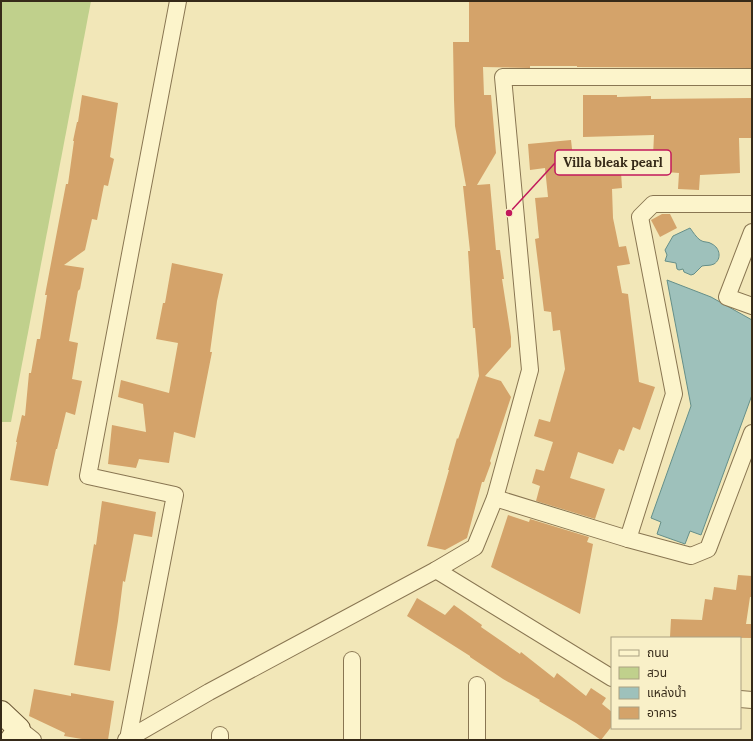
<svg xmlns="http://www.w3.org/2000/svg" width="753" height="741" font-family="Lora,'Noto Sans Thai',serif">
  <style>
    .green { fill: #c0d08c }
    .water { fill: #9ec1bb; stroke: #658f89 }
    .building { fill: #d4a36a }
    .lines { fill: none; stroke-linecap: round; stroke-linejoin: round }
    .street-casing { stroke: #897652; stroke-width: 18 }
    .secondary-casing { stroke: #6a5635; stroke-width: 24 }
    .street { stroke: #fcf4cb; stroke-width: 16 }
    .secondary { stroke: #fcf4cb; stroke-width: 22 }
    .leader { fill: none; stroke: #c2185b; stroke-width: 1.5 }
    .callout-dot { fill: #c2185b; stroke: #f9f0c8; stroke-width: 1.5 }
    .callout { fill: #f9f0c8; stroke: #c2185b; stroke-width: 1.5 }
    .callout-label { font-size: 13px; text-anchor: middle; font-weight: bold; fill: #362a19 }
  </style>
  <rect width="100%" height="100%" fill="#f2e7b8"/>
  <!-- green -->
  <path class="green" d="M1,1H91L11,422H1Z"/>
  <!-- water -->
  <g class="water">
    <path d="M690,228C693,232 696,237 700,240C704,243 708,241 712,244C720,248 722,259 714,264C710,266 706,265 702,266L694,274L691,275L684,272L683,269L679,270L677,269L676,263L665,261L667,255L665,250L673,236Z"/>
    <path d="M667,280L711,297L752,320V395L701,535L690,531L685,544L657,534L661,522L651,518L691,406Z"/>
  </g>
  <!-- building -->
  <g class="building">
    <path d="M469,1H752V68L577,67V66H530V68L483,67L484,95H491L496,153L477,185L490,184L496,250H500L504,279H502L511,337V347L485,376L501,381L511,397L490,461L491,463L484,482H482L467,538L445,550L427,546L449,470H448L457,438L458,439L479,376L475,328H473L468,251H470L463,186H466L455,126L454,100L453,42H469Z"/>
    <path d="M82,95L118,103L110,157L114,159L108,186L104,185L97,220L92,219L85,250L64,265L84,268L80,289L78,291L69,341L78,343L72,379L82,381L75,415L66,412L57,449H56L48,486L10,480L17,442H16L22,415L25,416L29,373H31L37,339H40L47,295H45L66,184H68L74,141H73L77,122H78Z"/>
    <path d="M583,95H617V97L651,96V99L751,98V107H752V138H739L740,173L700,175L699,190L678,189L679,173L666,172L667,156H653L654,135L583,137Z"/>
    <path d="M571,140L575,175L621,172L622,188L612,189L613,218L619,247L626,246L630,264L617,266L622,293L628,294L639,382L655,387L640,430L633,427L624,451L619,449L613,464L578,452L570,478L605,489L595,519L536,501L540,486L532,483L536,469L544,471L553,442L534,436L539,419L550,422L565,369L560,330L553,331L551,312L544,311L535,239L539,238L535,198L548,197L545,168L530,170L528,144Z"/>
    <path d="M662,214H670L677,228L660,237L651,220Z"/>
    <path d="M172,263L223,274L217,301L210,352H212L195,438L174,432L169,463L139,459L136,468L108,464L112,425L146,432L143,404L118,397L121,380L169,393L178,343L156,339L163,303H165Z"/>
    <path d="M102,501L156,512L152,537L134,534L125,582L123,581L118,621L110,671L74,665L94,544L96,545Z"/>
    <path d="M508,515L529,522L530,519L589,537L587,542L593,544L580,614L491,567Z"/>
    <path d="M738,575L752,576V597H750L746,624H752V638L670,637L671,619L702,620L705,599L712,600L714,587L736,590Z"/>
    <path d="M417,598L445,615L454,605L482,625L481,627L520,654L521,652L554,678L557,673L586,696L591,688L606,698L602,704L612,712V726L601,740L576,723L539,701L540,700L503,679L470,657V656L407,616Z"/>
    <path d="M34,689L71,696V693L114,701L108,740H88L64,736L65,733L29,716Z"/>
  </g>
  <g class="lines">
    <!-- street casing -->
    <g class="street-casing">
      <g id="street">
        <path d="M752,232L727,297L752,306"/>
        <path d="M495,498L628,539L691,556L708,549L752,433"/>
        <path d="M628,539L674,394L640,217L653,204H752"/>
        <path d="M436,570L612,678"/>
        <path d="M352,660V740"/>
        <path d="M477,685V740"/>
        <path d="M740,699L752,700"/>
        <path d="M19,729L33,740"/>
        <path d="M220,735V740"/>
        <path d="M128,739L175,495L88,476L178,1"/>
        <path d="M126,740L209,692L436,570L475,547L495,498L530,370L503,77H752"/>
      </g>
    </g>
    <!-- secondary casing -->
    <g class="secondary-casing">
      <path id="secondary" d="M1,712L19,729L11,740"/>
    </g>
    <!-- street -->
    <use href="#street" class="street"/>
    <!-- secondary -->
    <use href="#secondary" class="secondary"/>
  </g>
  <!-- callouts -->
  <path class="leader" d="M509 213L555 163"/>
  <circle class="callout-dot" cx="509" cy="213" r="4"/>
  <rect class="callout" x="555" y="150" width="116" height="25" rx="4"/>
  <g class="callout-label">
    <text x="613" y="167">Villa bleak pearl</text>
  </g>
  <!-- border -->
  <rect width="753" height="741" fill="none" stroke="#362a19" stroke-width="4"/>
  <!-- legend -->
  <rect x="611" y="637" width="130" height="92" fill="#f9f0c8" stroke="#aba182"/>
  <rect x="619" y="650" width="20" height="6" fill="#fcf4cb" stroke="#aba182"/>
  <text x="647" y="657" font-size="12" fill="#362a19">ถนน</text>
  <rect x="619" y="667" width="20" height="12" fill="#c0d08c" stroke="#aba182"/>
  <text x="647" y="677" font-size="12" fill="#362a19">สวน</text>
  <rect x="619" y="687" width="20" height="12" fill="#9ec1bb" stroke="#aba182"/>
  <text x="647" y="697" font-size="12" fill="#362a19">แหล่งน้ำ</text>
  <rect x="619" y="707" width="20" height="12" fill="#d4a36a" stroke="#aba182"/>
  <text x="647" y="717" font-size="12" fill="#362a19">อาคาร</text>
</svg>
